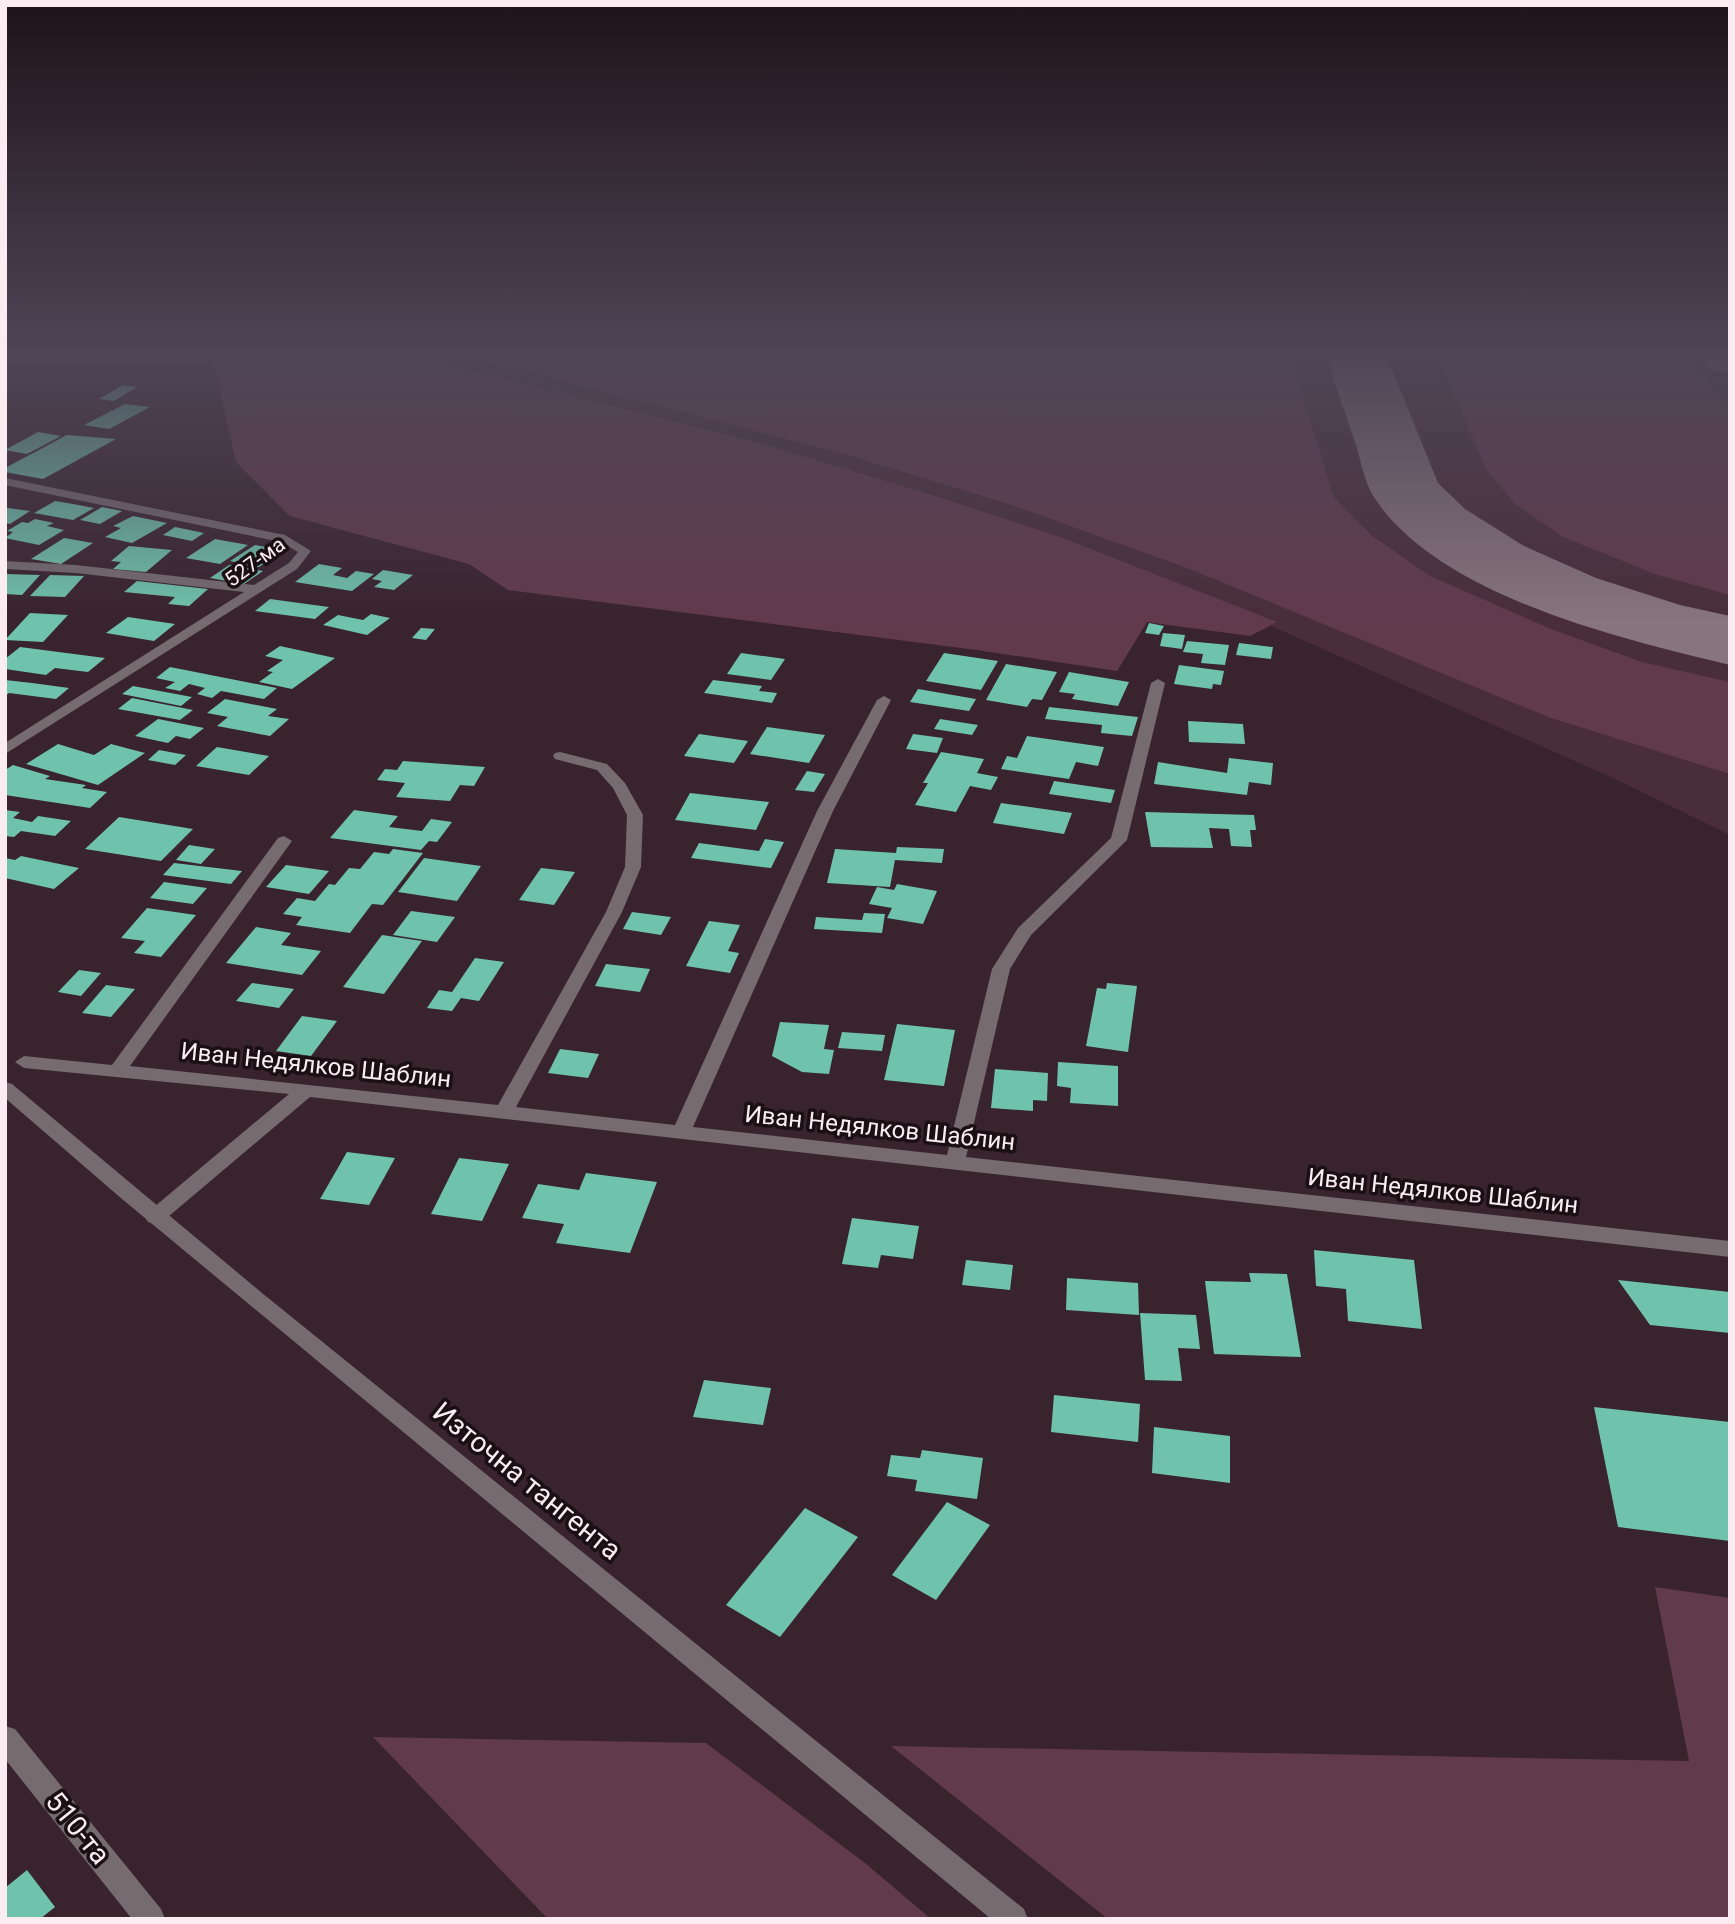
<svg xmlns="http://www.w3.org/2000/svg" width="1735" height="1924" font-family="Roboto,sans-serif">
  <style>
    .built { fill: #492d39 }
    .green { fill: #613a4c }
    .lines { fill: none; stroke-linecap: round; stroke-linejoin: round }
    .taxiway { fill: #87747c; fill-rule: evenodd }
    .building { fill: #6fc3ac }
    .minor { fill: #766b6f; fill-rule: evenodd }
    .tertiary { fill: #766b6f; fill-rule: evenodd }
    .labels { text-anchor: middle; dominant-baseline: central; stroke-width: 7; stroke-linejoin: round; paint-order: stroke }
    .far-street-label { font-size: 21px; fill: #fbecf2; stroke: #1a1014 }
    .street-label { font-size: 24px; fill: #fbecf2; stroke: #1a1014 }
    .near-street-label { font-size: 28px; fill: #fbecf2; stroke: #1a1014 }
  </style>
  <rect width="100%" height="100%" fill="#39232d"/>
  <!-- built -->
  <path class="built" d="M211,352H1730V835L1617,780L1271,626L1250,636L1147,622L1117,671L977,650L508,590L469,564L290,516L236,462Z"/>
  <!-- green -->
  <g class="green">
    <path d="M211,352H401L755,442L929,494L1063,538L1277,622L1250,636L1147,622L1117,671L977,650L508,590L469,564L290,516L236,462Z"/>
    <path d="M449,352H1290L1333,496L1371,535L1430,576L1551,629L1642,662L1730,682V774L1548,717L1195,571L1015,506L845,454Z"/>
    <path d="M1436,352H1687L1730,409V595L1655,574L1563,537L1514,503L1486,469Z"/>
    <path d="M1655,1587L1730,1598V1919H1108L891,1746L1689,1761Z"/>
    <path d="M373,1737L706,1743L865,1863L931,1919H548Z"/>
  </g>
  <g class="lines">
    <!-- taxiway -->
    <g class="taxiway">
      <path d="M1325,352H1385L1438,483L1465,509L1524,546L1596,578L1680,605L1730,616V665C1621,639 1434,595 1372,494C1365,481 1361,463 1357,448C1346,416 1335,384 1325,352Z"/>
      <path d="M1697,352H1730V374L1708,369Z"/>
    </g>
  </g>
  <!-- building -->
  <g class="building">
    <path d="M123,385L137,387L114,401L99,399Z"/>
    <path d="M125,404L150,407L109,429L84,425Z"/>
    <path d="M38,432L61,436L27,454L5,450Z"/>
    <path d="M67,435L116,439L43,479L5,472V468Z"/>
    <path d="M55,501L73,504L94,508L73,520L34,513Z"/>
    <path d="M102,507L122,511L100,524L80,520Z"/>
    <path d="M8,508L30,511L10,524L5,523V509Z"/>
    <path d="M133,516L167,523L132,543L105,537L121,528L113,526Z"/>
    <path d="M35,519L54,523L47,526L64,530L39,545L5,538L13,532L7,531L22,522L28,523Z"/>
    <path d="M175,527L204,533L192,541L163,535Z"/>
    <path d="M64,538L93,543L61,564L31,559Z"/>
    <path d="M215,539L248,545L220,564L186,558Z"/>
    <path d="M255,545L283,550L259,567L230,561Z"/>
    <path d="M129,546L172,550L146,572L113,569L121,562L111,561Z"/>
    <path d="M319,564L342,568L333,575L347,578L356,571L374,574L352,591L295,582Z"/>
    <path d="M229,565L263,571L244,584L210,578Z"/>
    <path d="M383,570L413,575L394,590L374,587L382,581L372,579Z"/>
    <path d="M5,574L40,575L22,595L5,594Z"/>
    <path d="M50,575L84,576L65,597L30,596Z"/>
    <path d="M137,581L208,589L189,606L168,604L175,597L124,592Z"/>
    <path d="M270,599L329,607L315,619L255,611Z"/>
    <path d="M30,613L68,615L43,642L5,640Z"/>
    <path d="M371,614L390,618L367,635L323,625L338,615L363,620Z"/>
    <path d="M128,617L175,624L154,641L106,633Z"/>
    <path d="M1149,623L1164,626L1159,635L1145,633Z"/>
    <path d="M421,628L435,629L426,640L412,638Z"/>
    <path d="M1163,633L1185,635L1182,649L1160,646Z"/>
    <path d="M1187,641L1229,645L1225,665L1201,663L1203,654L1183,652Z"/>
    <path d="M1239,643L1273,647L1271,659L1236,655Z"/>
    <path d="M280,646L335,658L292,689L259,682L273,672L267,671L283,660L265,656Z"/>
    <path d="M20,647L105,658L88,672L55,668L46,675L5,669V659Z"/>
    <path d="M741,653L785,659L771,680L727,674Z"/>
    <path d="M944,653L998,661L981,690L926,681Z"/>
    <path d="M1006,664L1057,672L1042,700L1032,699L1027,707L986,700Z"/>
    <path d="M1179,665L1224,671L1221,685L1213,684L1212,689L1174,684Z"/>
    <path d="M170,667L277,688L264,699L221,691L212,698L197,694L205,688L189,684L180,691L165,688L175,682L156,678Z"/>
    <path d="M1069,672L1129,682L1118,706L1072,699L1075,694L1059,692Z"/>
    <path d="M5,680L32,683L69,688L56,699L9,693L5,696Z"/>
    <path d="M713,680L762,686L759,691L777,693L772,703L704,693Z"/>
    <path d="M133,686L192,697L181,706L122,694Z"/>
    <path d="M918,689L976,699L969,711L910,702Z"/>
    <path d="M132,698L193,710L180,720L118,709Z"/>
    <path d="M225,699L277,709L268,716L289,719L270,736L217,726L228,717L207,713Z"/>
    <path d="M1049,707L1138,717L1132,736L1101,733L1102,725L1045,719Z"/>
    <path d="M158,719L204,728L190,739L176,736L168,743L135,736Z"/>
    <path d="M940,719L978,725L972,735L934,729Z"/>
    <path d="M1188,721L1243,724L1245,744L1189,742Z"/>
    <path d="M767,727L825,735L809,763L750,754Z"/>
    <path d="M699,734L748,741L734,763L684,756Z"/>
    <path d="M913,734L943,738L937,753L906,749Z"/>
    <path d="M1027,736L1104,747L1098,766L1076,762L1069,779L1001,769L1007,756L1017,758Z"/>
    <path d="M58,744L94,755L111,744L145,753L98,785L26,764Z"/>
    <path d="M217,747L269,756L249,775L196,766Z"/>
    <path d="M159,750L186,755L175,765L148,760Z"/>
    <path d="M941,752L984,759L977,773L998,777L991,790L970,786L956,812L915,805L928,783H923Z"/>
    <path d="M1229,758L1273,763L1271,785L1249,782L1247,795L1154,784L1158,762L1227,773Z"/>
    <path d="M403,761L485,767L474,786L460,785L450,801L396,797L405,783L377,780L385,769L397,770Z"/>
    <path d="M13,765L50,776L45,779L86,785L82,788L107,792L90,808L5,795V770Z"/>
    <path d="M807,771L825,774L814,792L795,790Z"/>
    <path d="M1054,781L1115,790L1111,803L1049,794Z"/>
    <path d="M690,793L769,802L756,830L675,820Z"/>
    <path d="M1001,803L1072,813L1064,834L993,823Z"/>
    <path d="M5,810L20,812L13,818L32,822L38,816L71,821L55,836L21,831L14,837L5,836Z"/>
    <path d="M354,810L398,816L389,827L422,831L431,819L452,822L437,842L429,841L421,850L330,838Z"/>
    <path d="M1145,812L1254,815L1256,830H1250L1252,847L1231,846L1229,829L1209,828L1213,848L1151,847Z"/>
    <path d="M119,817L193,829L161,861L85,849Z"/>
    <path d="M765,839L784,842L771,868L691,858L699,843L759,851Z"/>
    <path d="M189,845L215,849L201,864L176,860Z"/>
    <path d="M897,847L944,849L942,863L895,860L890,887L827,883L835,849L896,853Z"/>
    <path d="M393,849L423,853L383,905L372,904L350,933L296,925L302,917L283,914L297,898L315,901L329,884L335,885L349,868L360,869L374,852L389,854Z"/>
    <path d="M21,856L79,868L54,889L5,878V858L15,860Z"/>
    <path d="M424,858L481,866L457,901L398,892Z"/>
    <path d="M174,863L242,871L231,884L163,875Z"/>
    <path d="M286,865L329,871L309,894L266,887Z"/>
    <path d="M541,868L575,872L554,905L519,900Z"/>
    <path d="M164,882L207,888L193,904L150,898Z"/>
    <path d="M897,884L937,891L923,924L887,918L892,908L869,904L877,887L894,890Z"/>
    <path d="M147,908L196,915L161,957L134,953L145,941L121,938Z"/>
    <path d="M411,911L455,917L437,942L393,935Z"/>
    <path d="M632,912L671,917L661,935L623,929Z"/>
    <path d="M864,913L885,914L882,933L814,929L816,917L862,920Z"/>
    <path d="M709,921L740,925L728,951L739,953L730,973L686,966Z"/>
    <path d="M256,927L291,933L281,945L321,951L302,975L226,963Z"/>
    <path d="M382,935L422,941L384,994L343,987Z"/>
    <path d="M475,958L504,962L479,1001L461,998L452,1011L427,1008L439,990L452,992Z"/>
    <path d="M606,964L650,969L640,992L595,986Z"/>
    <path d="M79,970L101,973L81,996L58,992Z"/>
    <path d="M252,983L294,989L279,1008L236,1001Z"/>
    <path d="M1107,983L1137,986L1128,1052L1086,1046L1097,988L1106,989Z"/>
    <path d="M106,985L135,989L111,1017L82,1013Z"/>
    <path d="M302,1016L337,1021L311,1056L276,1051Z"/>
    <path d="M780,1022L829,1025L824,1049L834,1050L829,1074L802,1072L772,1056Z"/>
    <path d="M897,1024L955,1030L944,1086L884,1080Z"/>
    <path d="M842,1032L885,1035L882,1051L838,1048Z"/>
    <path d="M560,1049L599,1054L588,1078L548,1073Z"/>
    <path d="M1058,1062L1118,1066V1106L1070,1103L1071,1088L1057,1086Z"/>
    <path d="M995,1069L1048,1073L1047,1101L1033,1100V1111L991,1108Z"/>
    <path d="M347,1152L395,1158L369,1205L320,1199Z"/>
    <path d="M459,1158L509,1164L482,1221L431,1214Z"/>
    <path d="M586,1173L657,1182L630,1253L556,1243L564,1224L522,1218L538,1184L579,1190Z"/>
    <path d="M852,1218L919,1226L913,1259L881,1255L878,1268L842,1264Z"/>
    <path d="M1314,1250L1414,1260L1422,1329L1348,1321L1346,1289L1316,1286Z"/>
    <path d="M966,1260L1013,1265L1010,1290L962,1285Z"/>
    <path d="M1249,1273L1287,1274L1301,1357L1214,1354L1205,1281L1251,1282Z"/>
    <path d="M1067,1278L1138,1283L1139,1315L1066,1310Z"/>
    <path d="M1618,1280L1730,1292V1333L1650,1325Z"/>
    <path d="M1140,1313L1196,1315L1200,1349L1178,1348L1182,1381L1145,1380Z"/>
    <path d="M704,1380L771,1388L763,1425L693,1417Z"/>
    <path d="M1054,1395L1140,1404L1138,1442L1051,1432Z"/>
    <path d="M1594,1407L1730,1422V1541L1618,1527Z"/>
    <path d="M1154,1427L1230,1436V1483L1152,1473Z"/>
    <path d="M922,1450L983,1458L977,1499L915,1491L917,1480L887,1476L891,1455L920,1458Z"/>
    <path d="M947,1502L990,1525L936,1600L892,1575Z"/>
    <path d="M805,1508L858,1537L780,1637L726,1605Z"/>
    <path d="M27,1870L55,1907L40,1919H5V1888Z"/>
  </g>
  <g class="lines">
    <!-- minor -->
    <g class="minor">
      <path d="M5,478L285,535L311,551L297,569L5,754V743L244,592L76,573L5,569V561L76,565L254,585L289,563L298,552L281,542L5,485Z"/>
      <path d="M1158,679L1165,683L1127,840L1031,935L1010,969L966,1157L1730,1241V1257L310,1097L162,1222L155,1224L148,1222L145,1217L148,1212L289,1094L24,1068L15,1062L24,1056L112,1065L278,838L284,836L292,841L130,1066L498,1105L606,912L625,867L627,815L613,788L597,770L555,759L553,756L555,753L560,752L607,764L625,783L643,815L641,867L622,912L516,1107L675,1125L817,811L877,700L884,696L891,700L833,811L693,1127L947,1155L992,969L1018,928L1111,838L1151,683Z"/>
      <path d="M5,1726L15,1729L161,1909L165,1919H132L5,1759Z"/>
    </g>
    <!-- tertiary -->
    <path class="tertiary" d="M5,1082L12,1084L262,1293L1024,1909L1028,1919H991L122,1199L5,1098Z"/>
  </g>
  <!-- sky -->
  <linearGradient id="sky" x2="0" y2="1"><stop stop-color="#1f1319"/><stop offset="0.57" stop-color="#4e4557"/><stop offset="1" stop-color="#4e4557" stop-opacity="0"/></linearGradient>
  <rect width="1735" height="621" fill="url(#sky)"/>
  <g class="labels">
    <!-- far-street labels -->
    <g class="far-street-label">
      <text transform="translate(255 562) rotate(-36)">527-ма</text>
    </g>
    <!-- street labels -->
    <g class="street-label">
      <text transform="translate(316 1065) rotate(6)">Иван Недялков Шаблин</text>
      <text transform="translate(880 1128) rotate(6)">Иван Недялков Шаблин</text>
      <text transform="translate(1443 1191) rotate(6)">Иван Недялков Шаблин</text>
    </g>
    <!-- near-street labels -->
    <g class="near-street-label">
      <text transform="translate(527 1481) rotate(39)">Източна тангента</text>
      <text transform="translate(78 1828) rotate(51)">510-та</text>
    </g>
  </g>
  <!-- border -->
  <rect width="1735" height="1924" fill="none" stroke="#fbecf2" stroke-width="14"/>
</svg>
